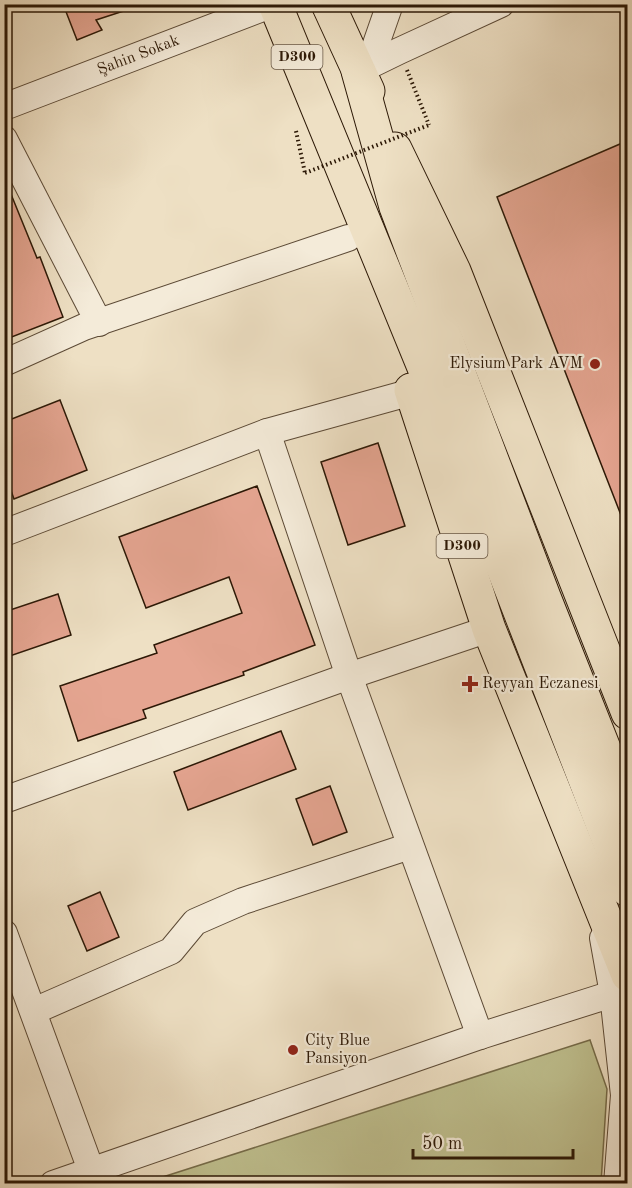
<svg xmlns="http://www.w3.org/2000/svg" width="632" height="1188" font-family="'Old Standard TT',serif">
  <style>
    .green { fill: #bfc08f; stroke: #766c4a; stroke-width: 1.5 }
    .building { fill: #e5a591; stroke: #2c1806; stroke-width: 1.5 }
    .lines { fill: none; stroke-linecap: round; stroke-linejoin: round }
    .minor-casing { stroke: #5c4a36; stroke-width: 28 }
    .highway-casing { stroke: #2c1806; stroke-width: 35 }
    .path { stroke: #2c1806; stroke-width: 4; stroke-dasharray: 1.5 3; stroke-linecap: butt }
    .minor { stroke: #f4ebd9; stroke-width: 26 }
    .highway { stroke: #eee0c4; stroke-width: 33 }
    .path-bridge { stroke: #2c1806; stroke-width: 4; stroke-dasharray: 1.5 3; stroke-linecap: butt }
    .poi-dot { fill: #8f2418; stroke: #f4ebd9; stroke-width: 2 }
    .labels { text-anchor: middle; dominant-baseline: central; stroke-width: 4.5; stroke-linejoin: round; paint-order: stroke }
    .shield { fill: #f4ebd9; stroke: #685745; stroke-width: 1.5 }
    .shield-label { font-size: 15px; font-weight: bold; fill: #2c1806 }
    .street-label { font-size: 16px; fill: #2c1806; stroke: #f4ebd9 }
    .poi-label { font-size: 16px; fill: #2c1806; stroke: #f4ebd9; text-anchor: start }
  </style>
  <rect width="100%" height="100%" fill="#eee0c4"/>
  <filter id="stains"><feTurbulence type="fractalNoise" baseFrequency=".00333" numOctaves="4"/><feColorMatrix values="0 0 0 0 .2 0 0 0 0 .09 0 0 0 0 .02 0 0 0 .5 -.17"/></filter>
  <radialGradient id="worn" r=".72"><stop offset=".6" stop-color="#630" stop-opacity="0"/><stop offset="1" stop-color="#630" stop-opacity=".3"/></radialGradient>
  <!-- green -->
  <path class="green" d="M590,1040L607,1089L601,1183H144Z"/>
  <!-- building -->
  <g class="building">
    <path d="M63,4H133V8L96,20L102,30L77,40Z"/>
    <path d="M627,141V527L626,528L497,197Z"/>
    <path d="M4,177L37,258L40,257L63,317L4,340Z"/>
    <path d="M60,400L87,470L14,499L9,485L4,487V422Z"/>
    <path d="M378,443L405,526L348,545L321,462Z"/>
    <path d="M257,486L315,645L243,672L244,675L143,710L146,718L78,741L60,686L157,653L154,645L242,613L229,577L146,608L119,537Z"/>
    <path d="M58,594L71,635L4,658V612Z"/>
    <path d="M281,731L296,769L188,810L174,772Z"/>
    <path d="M330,786L347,832L313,845L296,799Z"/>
    <path d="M100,892L119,937L87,951L68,906Z"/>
  </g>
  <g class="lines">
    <!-- minor casing -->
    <g class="minor-casing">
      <g id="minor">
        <path d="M368,67L390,4"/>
        <path d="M358,71L399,51L501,4"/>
        <path id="s1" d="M4,107L273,4"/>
        <path d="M4,139L99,323"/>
        <path d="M4,363L84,327L348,238"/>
        <path d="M267,432L349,676L480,1036"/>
        <path d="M4,533L267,432L412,392"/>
        <path d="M4,800L349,676L489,629"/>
        <path d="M4,933L91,1170"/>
        <path d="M603,938L613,994L624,1095L617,1184"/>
        <path d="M34,1011L171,951L195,922L243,901L410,846"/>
        <path d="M53,1184L480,1036L628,989"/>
      </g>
    </g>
    <!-- highway casing -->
    <g class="highway-casing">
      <g id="highway">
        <path d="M275,4L446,421L628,890"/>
        <path d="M328,4L368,91"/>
        <path d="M358,71L396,207L544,597L628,809"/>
        <path d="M395,149L454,271L628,713"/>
        <path d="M411,390L489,629L628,975"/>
      </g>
    </g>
    <!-- path -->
    <g class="path">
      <path d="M407,70L429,125"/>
      <path d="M296,131L305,173"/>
    </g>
    <!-- minor -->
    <use href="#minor" class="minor"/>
    <!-- highway -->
    <use href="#highway" class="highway"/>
    <!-- path-bridge -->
    <path class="path-bridge" d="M305,173L429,125"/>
  </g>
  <!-- markers -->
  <g class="poi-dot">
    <circle cx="595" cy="364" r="6"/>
    <path d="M467 675h6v6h6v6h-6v6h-6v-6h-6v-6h6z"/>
    <circle cx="293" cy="1050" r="6"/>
  </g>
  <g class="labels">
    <!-- shield labels -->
    <g class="shield">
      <rect x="271.5" y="45" width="51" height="24" rx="4.5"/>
      <rect x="436.5" y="534" width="51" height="24" rx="4.5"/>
    </g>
    <g class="shield-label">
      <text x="297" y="57">D300</text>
      <text x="462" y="546">D300</text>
    </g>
    <!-- street labels -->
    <g class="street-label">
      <text stroke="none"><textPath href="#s1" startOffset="144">Şahin Sokak</textPath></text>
    </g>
    <!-- poi labels -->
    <g class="poi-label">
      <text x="583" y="364" text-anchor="end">Elysium Park AVM</text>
      <text x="482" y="684">Reyyan Eczanesi</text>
      <text x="305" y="1041">City Blue<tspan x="305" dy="18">Pansiyon</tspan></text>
    </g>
  </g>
  <!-- margin -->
  <rect width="632" height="1188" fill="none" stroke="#eee0c4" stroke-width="24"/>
  <rect x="6" y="6" width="620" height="1176" fill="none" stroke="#2c1806" stroke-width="3"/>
  <rect x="12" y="12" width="608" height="1164" fill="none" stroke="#2c1806" stroke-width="1.5"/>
  <!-- scale -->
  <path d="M413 1149v9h160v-9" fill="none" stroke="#2c1806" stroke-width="3"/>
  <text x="422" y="1149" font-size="18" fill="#2c1806" stroke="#f4ebd9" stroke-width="4.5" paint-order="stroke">50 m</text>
  <rect width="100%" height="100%" filter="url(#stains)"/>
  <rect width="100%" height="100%" fill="url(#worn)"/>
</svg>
